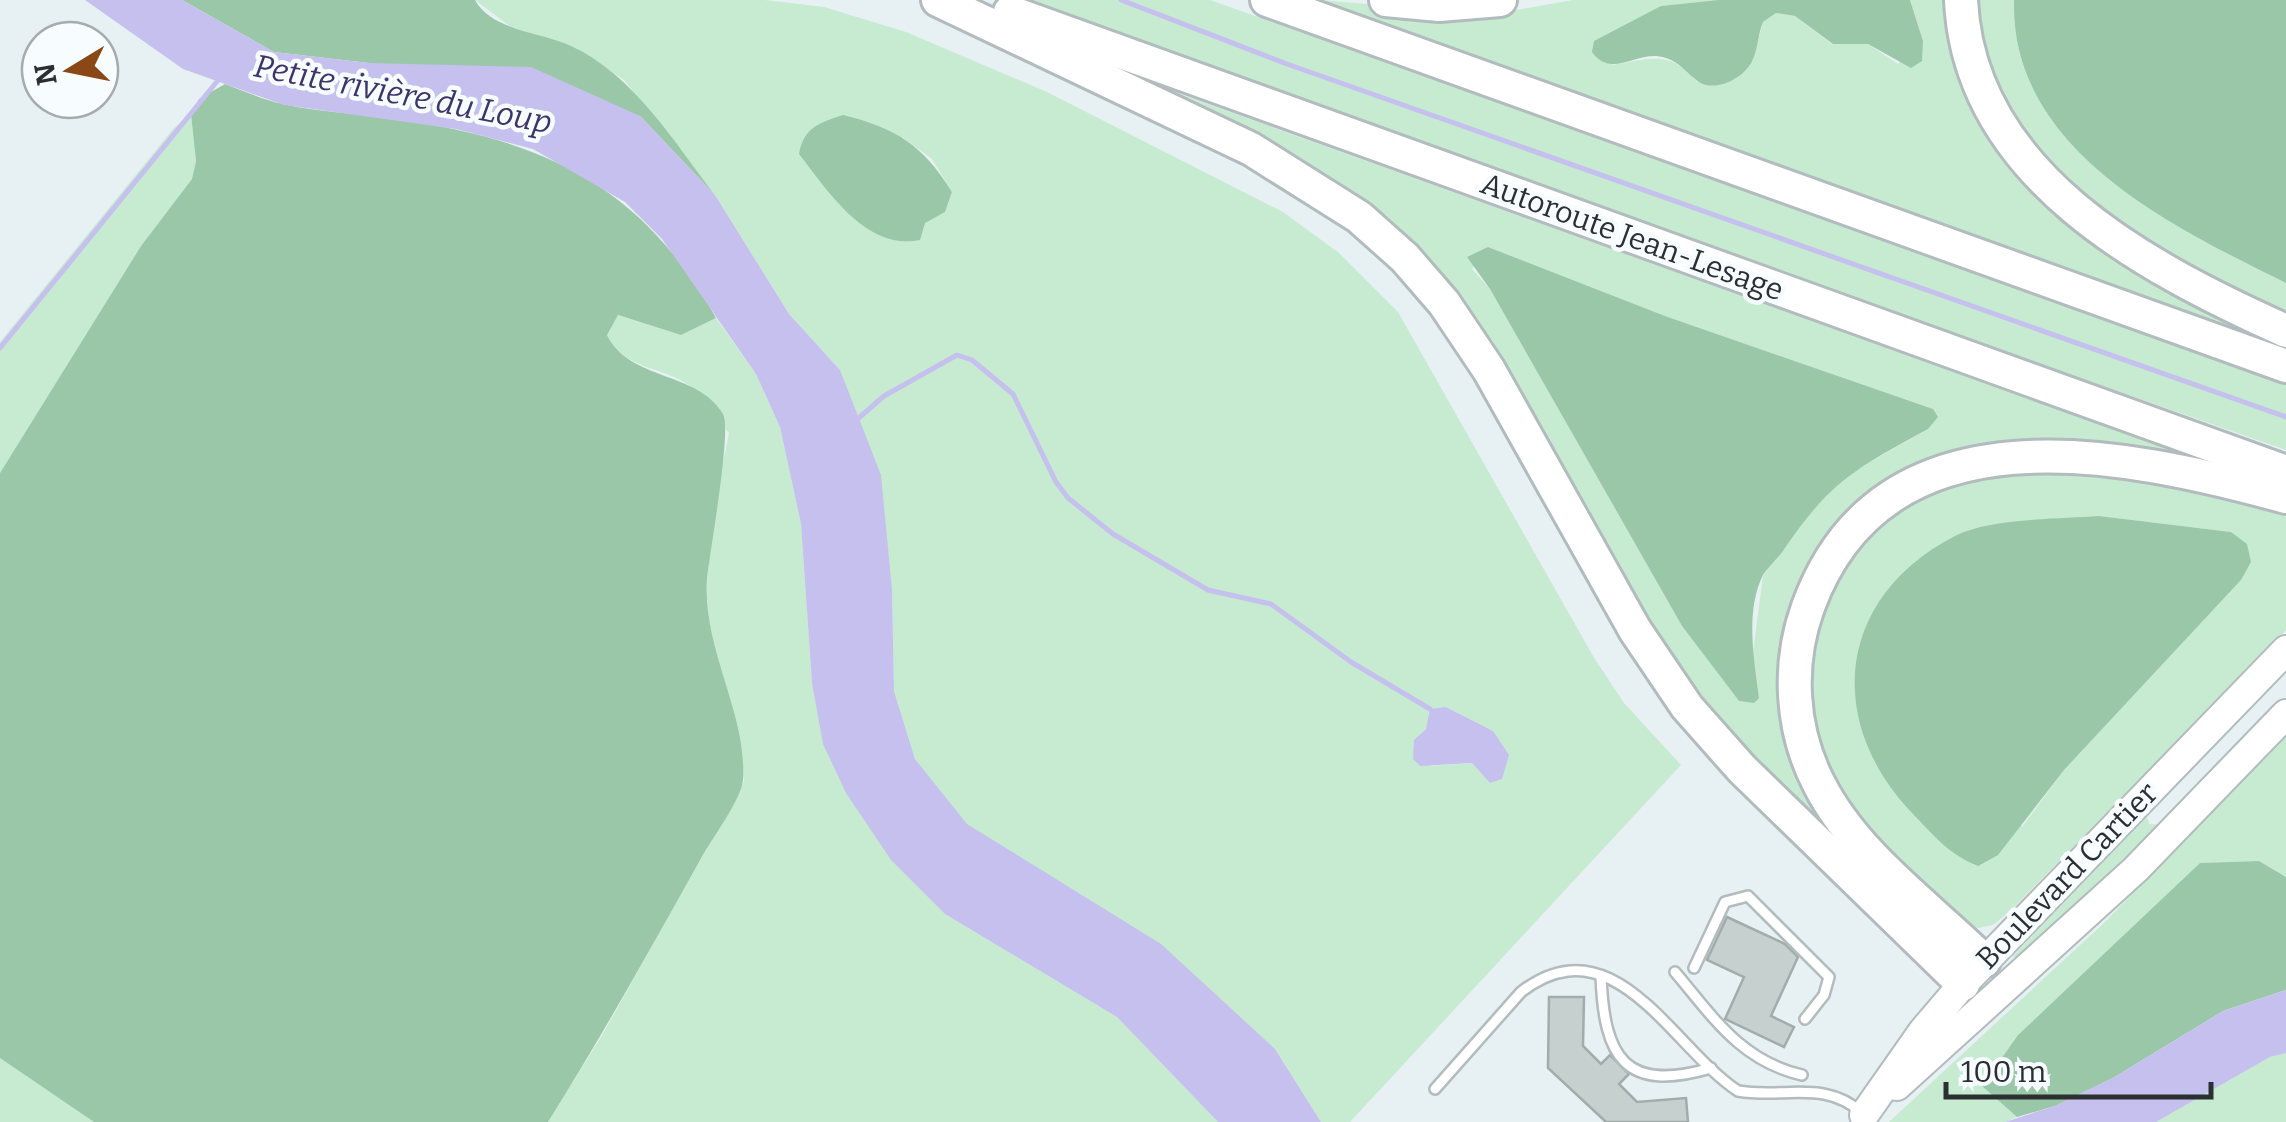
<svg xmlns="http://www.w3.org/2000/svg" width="2286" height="1122" font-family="Bitter,serif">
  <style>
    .green { fill: #c6ebd1; fill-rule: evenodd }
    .forest { fill: #9ac7a8 }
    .water { fill: #c5c0ee }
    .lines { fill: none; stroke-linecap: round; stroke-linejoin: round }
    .stream { stroke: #c5c0ee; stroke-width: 5 }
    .building { fill: #c6d0cf; stroke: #a2acab; stroke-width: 2.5 }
    .service-casing { stroke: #b2bbbe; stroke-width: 14 }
    .primary-casing { stroke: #b2bbbe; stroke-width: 32 }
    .motorway-casing { stroke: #b2bbbe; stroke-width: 38 }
    .service { stroke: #fff; stroke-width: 9 }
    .primary { stroke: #fff; stroke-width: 28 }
    .motorway { stroke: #fff; stroke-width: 32 }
    .labels { text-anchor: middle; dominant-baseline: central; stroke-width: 9; stroke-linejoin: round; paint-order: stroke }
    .street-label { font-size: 30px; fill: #2c2f31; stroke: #f7fdff }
    .water-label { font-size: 32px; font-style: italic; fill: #3e336b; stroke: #f7fdff }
  </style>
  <rect width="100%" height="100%" fill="#e7f0f3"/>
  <!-- green -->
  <g class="green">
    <path d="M475,0H765L824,7L906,32L1047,92L1283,212L1339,253L1398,312L1593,656L1624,703L1681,765L1350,1122H1321L1275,1049L966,824L915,759L894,691L892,590L840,370L789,314L715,195L624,80L571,46L511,27ZM902,137L932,159L952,192L945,212L925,222ZM1446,707L1493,731L1490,783L1472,763L1431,766L1414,741Z"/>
    <path d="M1021,0H1210L2286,383V450L1524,184Z"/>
    <path d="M1321,0L1488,15L1573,0H1718L1661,6L1612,65C1650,59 1670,49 1697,82L1753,59L1763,22L1776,13L1795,16L1832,44H1868L1898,64L1923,41L1910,0H1952L1994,137L2276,338L2274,344Z"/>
    <path d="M1977,0H2014C2010,150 2171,226 2286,283V315C2156,247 1985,167 1977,0Z"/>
    <path d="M1177,93L2191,457L2190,462L2046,442L1836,533L1788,724L1935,927L1736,748L1657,640L1462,305L1174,99ZM1488,247L1665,316L1933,409L1928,429L1842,478L1804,516L1763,576L1752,660L1759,697L1753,703L1739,701L1682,626L1490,289L1472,269Z"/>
    <path d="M191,114L196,161L192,179L141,246L0,473V342L174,128Z"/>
    <path d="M617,315L681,335L716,318L756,374L780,427L801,524L812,683L945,914L1117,1017L1218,1122H548L601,1037L744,782L735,726L705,610L712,519L729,433C717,419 706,402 693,389C667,365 624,372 607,335Z"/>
    <path d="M2037,473L2145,482L2286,513V630L2010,911L1993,925L1978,928C1948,913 1926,888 1902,865C1872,835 1840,803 1824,762C1785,661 1826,552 1919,500C1955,479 1997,475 2037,473ZM2099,516L2231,532L2241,580L2064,770L2022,827L1959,534Z"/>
    <path d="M2286,734V877L2259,861L2200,863L2018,1035L1982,1086L2017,1117L2005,1122H1889L2107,920Z"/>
    <path d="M2147,817L2149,824L2159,825L2057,929L2017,959L2013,956Z"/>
    <path d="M2286,1053V1122H2156L2270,1057Z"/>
    <path d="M0,1058L94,1122H0Z"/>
  </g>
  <!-- forest -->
  <g class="forest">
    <path d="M182,0H475C492,31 541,32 571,46C634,75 673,141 715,195L640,116L369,63L274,52Z"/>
    <path d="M1718,0H1910L1923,41L1922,61L1911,68L1868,44H1833L1795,16L1776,13L1763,22C1758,34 1758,48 1753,59C1745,79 1712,95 1695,79C1681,67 1675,58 1656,56C1632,55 1610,77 1592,52L1594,41L1661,6Z"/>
    <path d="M2014,0H2286V283C2171,226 2010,150 2014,0Z"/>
    <path d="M225,84C244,91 264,100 283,104C320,113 361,113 398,119C545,141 641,185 716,318L681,335L618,315L607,335C629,381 698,371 723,414C732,430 710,550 707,579C702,648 747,713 743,779C743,796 714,836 704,853C654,943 603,1034 548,1122H94L0,1058V473L141,246L192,179L196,161L191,114L199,99Z"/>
    <path d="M843,115C896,128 923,145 952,192L945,212L925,223L920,240C866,251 828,191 799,154C804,127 819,123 843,115Z"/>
    <path d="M1488,247L1665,316L1933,409L1938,417L1928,429C1855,469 1830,481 1783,551C1777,559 1768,567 1763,575C1745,611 1754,660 1759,698L1754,703L1739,701L1682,626L1490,289L1467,257Z"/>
    <path d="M2099,516L2231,532L2247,544L2251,562L2241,580L2064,770L1998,855L1978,866C1950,855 1934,836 1913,814C1824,722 1836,597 1955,536C1990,518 2059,519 2099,516Z"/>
    <path d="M2259,861L2286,877V990L2223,1011L2113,1078L2055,1106L2017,1117L1982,1086L2018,1035L2200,863Z"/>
  </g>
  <!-- water -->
  <g class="water">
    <path d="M85,0H182L274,52L369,63L531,67L640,116L715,195L789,314L840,370L881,475L892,590L894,691L915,759L967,824L1161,944L1275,1049L1321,1122H1218L1117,1017L945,914L891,860L846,793L823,744L812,683L801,524L780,427L756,374L662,239L625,202L533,149L456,129L284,105L183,69Z"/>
    <path d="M1446,707L1493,731L1509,755L1502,779L1490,783L1472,763L1420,766L1413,759L1414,740L1426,729L1430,709Z"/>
    <path d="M2286,990V1053L2270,1057L2156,1122H2005L2055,1106L2113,1078L2223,1011Z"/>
  </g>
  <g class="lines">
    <!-- stream -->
    <g class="stream">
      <path d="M1121,0L1287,64L2286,417"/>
      <path d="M0,348L219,79"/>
      <path d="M853,423L884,396L957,355L972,360L1013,394L1056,482L1068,498L1113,534L1208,590L1271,604L1351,662L1430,709"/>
    </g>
  </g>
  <!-- building -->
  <g class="building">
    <path d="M1727,917L1785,944L1798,957L1771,1016L1794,1027L1784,1047L1725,1019L1744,977L1707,960Z"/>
    <path d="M1549,997H1584L1583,1046L1601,1064L1610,1055L1629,1074L1619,1084L1637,1102L1686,1098L1688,1122H1606L1548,1068Z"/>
  </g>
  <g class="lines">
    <!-- service casing -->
    <g class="service-casing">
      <g id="service">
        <path d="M1694,968L1725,902L1748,896L1829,977L1824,995L1805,1019"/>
        <path d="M1675,972C1713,1017 1741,1061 1802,1075"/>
        <path d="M1601,976C1604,1058 1625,1093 1711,1068"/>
        <path d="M1435,1089L1521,992C1614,920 1673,1049 1738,1091C1784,1099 1825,1079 1862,1113"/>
      </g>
    </g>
    <!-- primary casing -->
    <g class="primary-casing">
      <g id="primary">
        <path d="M1897,1086L2136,869L2286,714"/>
        <path d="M1864,1115L1923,1031L1963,984L2286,650"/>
      </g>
    </g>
    <!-- motorway casing -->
    <g class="motorway-casing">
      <g id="motorway">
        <path d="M938,0L1251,149L1359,217L1405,258L1444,303L1489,370L1635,630L1687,707L1742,769L1963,984"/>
        <path d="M1267,0L2286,366"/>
        <path d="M1386,0L1439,5L1500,0"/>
        <path d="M1961,0C1969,175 2144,267 2286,331"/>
        <path d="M1010,12L2286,472"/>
        <path d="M1984,961C1928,906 1855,855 1819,784C1791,730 1787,665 1808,607C1883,401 2122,452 2286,497"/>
      </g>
    </g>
    <!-- service -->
    <use href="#service" class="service"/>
    <!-- primary -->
    <use href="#primary" class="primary"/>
    <!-- motorway -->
    <use href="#motorway" class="motorway"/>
  </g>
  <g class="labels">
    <!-- street labels -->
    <g class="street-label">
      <text transform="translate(1632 237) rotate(20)">Autoroute Jean-Lesage</text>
      <text transform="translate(2067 876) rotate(-46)">Boulevard Cartier</text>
    </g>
    <!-- water labels -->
    <g class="water-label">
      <text transform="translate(403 94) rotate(11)">Petite rivière du Loup</text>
    </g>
  </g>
  <!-- north arrow -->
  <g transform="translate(70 70) rotate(260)"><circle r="48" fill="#f7fdff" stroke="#a6abad" stroke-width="2.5"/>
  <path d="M0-8L18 38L0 25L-18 38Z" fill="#894815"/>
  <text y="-15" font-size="28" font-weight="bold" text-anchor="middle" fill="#2c2f31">N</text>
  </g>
  <!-- scale -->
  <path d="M1946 1082v15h265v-15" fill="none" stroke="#2c2f31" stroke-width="5"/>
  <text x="1961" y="1082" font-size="30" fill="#2c2f31" stroke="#f7fdff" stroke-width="8" paint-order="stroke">100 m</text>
</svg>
